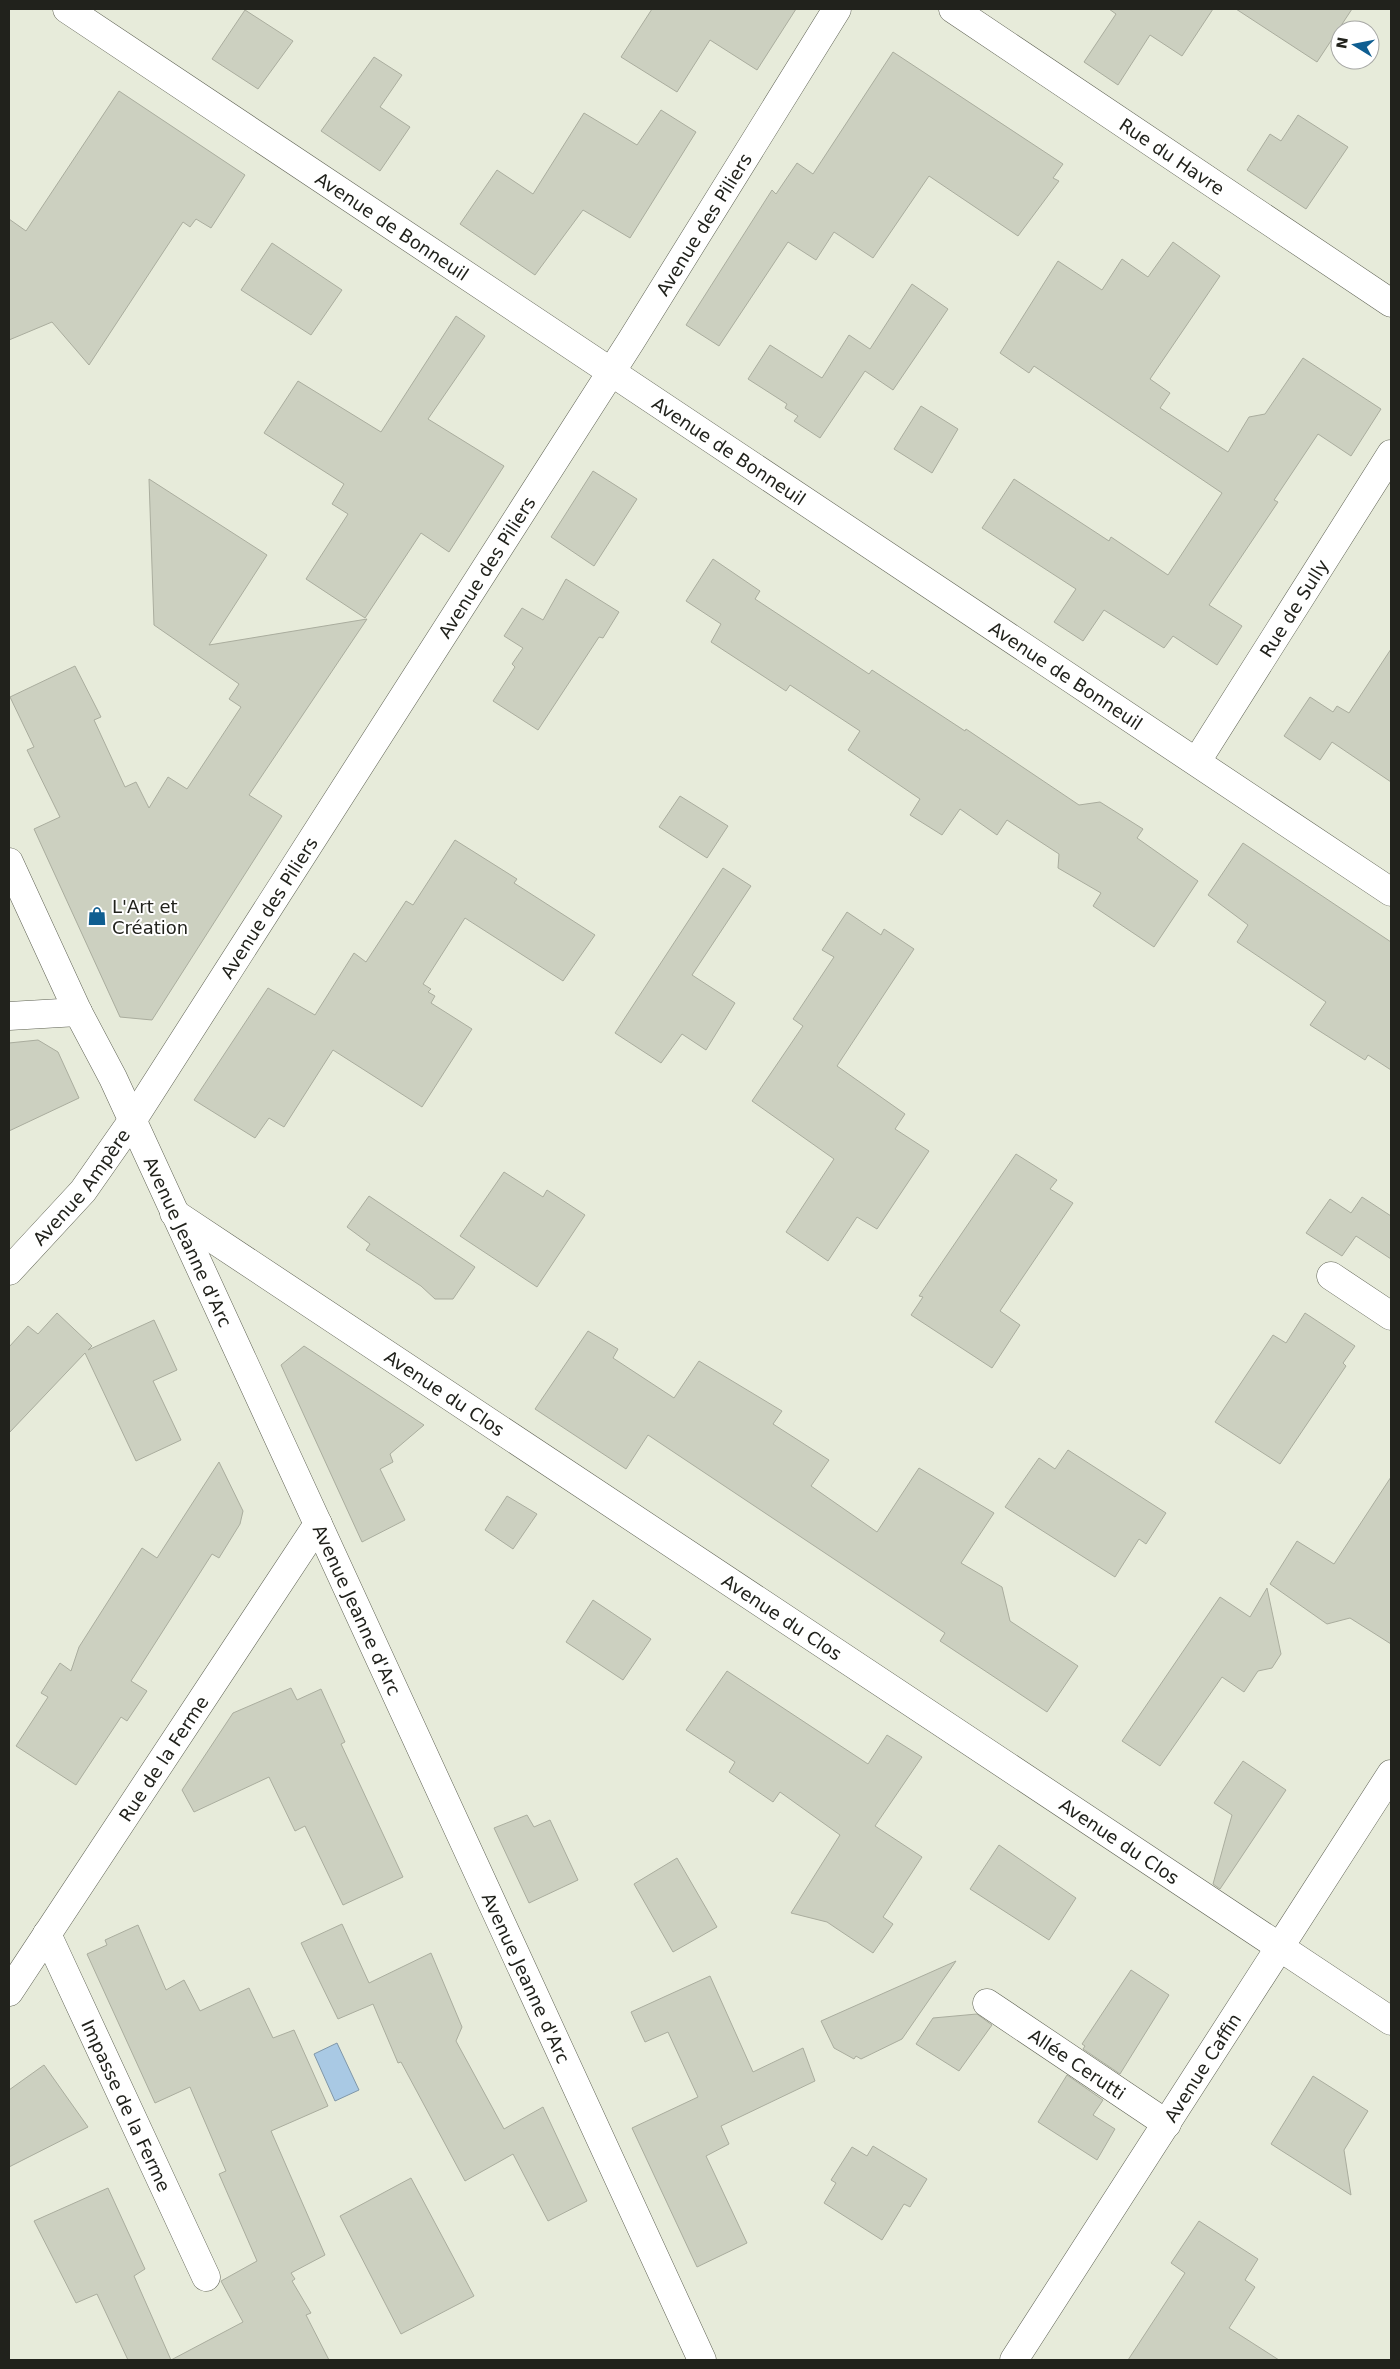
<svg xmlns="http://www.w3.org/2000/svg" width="1400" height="2369" font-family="'DejaVu Sans',sans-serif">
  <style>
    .water { fill: #a9c9e4; stroke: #8097a8 }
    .building { fill: #ccd0c0; stroke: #aaad9e }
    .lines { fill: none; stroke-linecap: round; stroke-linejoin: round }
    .minor-casing { stroke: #5f6254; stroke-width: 29 }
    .minor { stroke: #fff; stroke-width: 28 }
    .labels { text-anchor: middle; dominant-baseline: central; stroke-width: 4; stroke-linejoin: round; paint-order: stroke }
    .street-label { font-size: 18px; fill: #21221c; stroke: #fff }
    .poi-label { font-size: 18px; fill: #21221c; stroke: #fff; text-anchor: start }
  </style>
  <rect width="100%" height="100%" fill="#e7ebda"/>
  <!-- water -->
  <path class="water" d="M337,2043L359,2090L335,2101L314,2054Z"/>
  <!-- building -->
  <g class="building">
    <path d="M652,9H796L757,70L710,40L677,92L621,57Z"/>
    <path d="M1109,9H1213L1182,56L1150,35L1118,85L1084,62L1116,14Z"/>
    <path d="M1236,9H1352L1317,62Z"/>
    <path d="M245,10L293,41L258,89L212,59Z"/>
    <path d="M893,52L1063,164L1053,178L1059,181L1018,236L929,176L873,258L834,232L816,260L788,242L719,346L686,325L772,190L776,194L797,163L813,174Z"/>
    <path d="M374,57L402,75L380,107L410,127L380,171L321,131Z"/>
    <path d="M119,91L245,175L211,228L196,219L190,227L183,222L89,365L52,322L9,340V219L26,231Z"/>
    <path d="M661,110L696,132L630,238L583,210L535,275L460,224L497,170L533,194L584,113L637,145Z"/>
    <path d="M1298,115L1348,147L1306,209L1247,170L1270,134L1281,141Z"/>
    <path d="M1173,242L1220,276L1150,379L1170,393L1160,408L1228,452L1249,417L1265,414L1303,358L1381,409L1351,456L1318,434L1274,500L1278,502L1209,605L1242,626L1217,665L1173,636L1164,648L1104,610L1083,641L1054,622L1076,589L982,528L1014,479L1109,541L1111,537L1168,575L1222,493L1034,366L1029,373L1000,353L1058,261L1102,290L1122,259L1148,277Z"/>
    <path d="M272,243L342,290L311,335L241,290Z"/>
    <path d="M912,284L948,309L893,390L865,371L820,438L794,421L798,416L785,408L787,404L748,379L770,345L822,378L849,335L870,349Z"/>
    <path d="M456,316L485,336L428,419L504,466L449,552L421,533L365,618L306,579L348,514L332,504L344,484L264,433L298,381L381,432Z"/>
    <path d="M921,406L958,429L932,473L894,449Z"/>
    <path d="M593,471L637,499L594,566L551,537Z"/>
    <path d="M149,479L267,555L209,645L367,619L249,795L282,816L152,1020L120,1017L34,829L60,817L27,750L34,747L10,697L75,666L101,717L94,720L125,787L136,782L149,808L168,777L187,789L241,707L229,699L239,684L154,625Z"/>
    <path d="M713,559L760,591L755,599L869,674L872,670L965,731L966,729L1079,805L1100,802L1143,829L1137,838L1198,881L1154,947L1093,906L1101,893L1058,868L1059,854L1007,820L997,835L960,809L942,835L910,815L920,799L848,750L860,731L790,685L786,691L711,642L721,624L686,601Z"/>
    <path d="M566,579L619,612L603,638L599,637L538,730L493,701L515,667L512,664L523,648L504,636L522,608L543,620Z"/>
    <path d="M1391,649V782L1332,742L1320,760L1284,736L1310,697L1333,712L1337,706L1349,713Z"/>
    <path d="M680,796L728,826L707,858L659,827Z"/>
    <path d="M455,840L517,879L514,883L595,935L563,981L465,918L423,984L431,989L428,992L435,996L431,1003L472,1029L422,1107L333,1050L284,1127L269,1118L255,1138L194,1100L268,988L315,1015L354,953L366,962L406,901L413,905Z"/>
    <path d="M1243,843L1391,942V1070L1368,1055L1365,1060L1310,1025L1326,1002L1237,942L1248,925L1208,895Z"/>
    <path d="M723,868L751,886L692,975L735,1003L706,1050L682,1034L661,1063L615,1033Z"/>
    <path d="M847,912L881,935L884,929L914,949L837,1066L905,1114L895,1129L929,1151L877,1229L857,1217L828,1261L786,1232L834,1159L752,1101L803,1026L793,1019L834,957L822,950Z"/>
    <path d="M38,1040L58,1052L79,1098L9,1131V1043Z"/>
    <path d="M1016,1154L1057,1180L1050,1189L1073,1203L1000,1311L1020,1325L992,1368L911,1315L923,1297L919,1296Z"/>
    <path d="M504,1172L543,1197L547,1190L585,1215L537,1287L460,1236Z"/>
    <path d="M369,1196L475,1267L453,1299H435L421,1286L366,1250L370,1244L347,1227Z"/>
    <path d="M1362,1197L1391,1216V1259L1356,1236L1342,1256L1306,1233L1330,1199L1351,1213Z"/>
    <path d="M57,1313L92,1346L88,1350L154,1320L177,1370L153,1381L181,1440L136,1461L85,1353L9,1433V1347L28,1326L38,1334Z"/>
    <path d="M1305,1313L1355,1346L1343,1363L1346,1366L1280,1464L1215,1422L1273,1335L1286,1343Z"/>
    <path d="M588,1331L618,1349L613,1358L674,1398L699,1361L782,1411L773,1424L829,1460L811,1486L877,1532L919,1468L994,1513L961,1563L1002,1587L1010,1621L1078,1666L1047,1712L940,1641L945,1633L648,1435L626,1469L535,1409Z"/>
    <path d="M304,1346L424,1425L390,1454L393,1462L380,1469L405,1520L362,1542L281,1365Z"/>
    <path d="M1068,1450L1166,1513L1146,1544L1139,1539L1115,1577L1005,1507L1039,1458L1055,1469Z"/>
    <path d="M219,1462L243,1511L240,1524L219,1558L212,1554L131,1681L147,1691L127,1721L121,1717L76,1785L16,1746L48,1697L41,1693L60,1663L71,1671L79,1647L142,1548L157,1558Z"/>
    <path d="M1391,1477V1644L1350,1618L1327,1624L1270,1584L1297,1541L1334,1564Z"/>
    <path d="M507,1496L537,1514L513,1549L485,1530Z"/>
    <path d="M1267,1588L1281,1654L1272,1668L1258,1671L1244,1692L1222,1677L1160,1766L1122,1741L1220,1597L1250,1617Z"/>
    <path d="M593,1600L651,1639L623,1680L566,1642Z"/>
    <path d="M727,1671L868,1764L887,1735L922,1757L875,1826L922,1857L883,1917L893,1924L873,1953L827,1922L791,1913L840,1835L780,1792L773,1802L729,1772L735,1762L686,1730Z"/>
    <path d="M291,1688L297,1700L321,1689L345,1742L341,1744L403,1877L343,1905L305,1826L295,1831L269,1777L194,1812L182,1790L233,1713Z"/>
    <path d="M1243,1761L1286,1790L1220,1889L1213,1884L1232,1815L1214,1803Z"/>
    <path d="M527,1815L534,1827L550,1820L578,1880L529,1903L494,1828Z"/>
    <path d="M999,1845L1076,1898L1049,1940L970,1889Z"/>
    <path d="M677,1858L717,1927L673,1952L634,1884Z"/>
    <path d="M342,1924L369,1983L431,1953L462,2027L456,2041L504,2129L543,2107L587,2201L548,2221L513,2154L465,2181L401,2062L398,2063L373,2004L338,2019L301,1943Z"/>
    <path d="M138,1925L166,1990L184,1980L200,2011L249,1988L273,2038L294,2030L328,2106L271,2131L325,2255L291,2273L295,2279L292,2281L311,2313L306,2315L329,2360H128L97,2294L76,2303L34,2221L108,2188L145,2269L134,2276L171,2360L243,2322L221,2281L257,2261L219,2174L226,2171L190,2087L155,2103L87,1954L107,1945L105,1940Z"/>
    <path d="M956,1961L902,2039L861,2059L856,2056L854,2059L834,2048L821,2021Z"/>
    <path d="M1131,1970L1169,1995L1120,2074L1083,2049L1085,2046L1082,2044Z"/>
    <path d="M710,1976L753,2072L803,2048L815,2081L721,2126L729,2144L706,2156L747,2243L697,2267L632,2128L698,2097L668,2032L645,2042L631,2012Z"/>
    <path d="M977,2014L992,2025L959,2071L916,2044L933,2018Z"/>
    <path d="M44,2065L88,2127L9,2167V2090Z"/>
    <path d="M1067,2075L1103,2100L1093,2115L1115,2129L1097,2160L1038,2122Z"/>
    <path d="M1313,2076L1368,2111L1344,2150L1351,2195L1271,2144Z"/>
    <path d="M873,2146L927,2179L910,2207L904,2204L882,2240L824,2203L836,2183L831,2180L852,2147L867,2156Z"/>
    <path d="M411,2178L474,2296L401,2334L340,2216Z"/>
    <path d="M1199,2221L1258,2259L1245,2280L1255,2287L1229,2328L1279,2360H1128L1185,2273L1171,2263Z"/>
  </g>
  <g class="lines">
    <!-- minor casing -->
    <g class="minor-casing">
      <g id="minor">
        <path id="s1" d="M67,9L1391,892"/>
        <path id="s2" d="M953,9L1391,303"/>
        <path id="s3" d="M1197,761L1391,454"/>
        <path id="s4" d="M9,862L78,1012L113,1078L702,2360"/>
        <path d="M9,1016L78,1012"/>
        <path id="s5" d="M174,1213L1391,2021"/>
        <path id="s6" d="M9,1271L83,1191L132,1121L631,341L837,9"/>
        <path d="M1331,1276L1391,1316"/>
        <path id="s7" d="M47,1934L206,2277"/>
        <path id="s8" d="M9,1992L318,1524"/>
        <path id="s9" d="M987,2003L1167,2124"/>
        <path id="s10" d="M1014,2360L1391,1774"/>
      </g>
    </g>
    <!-- minor -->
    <use href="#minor" class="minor"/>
  </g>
  <!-- icons -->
  <defs>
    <g id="shop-bare" transform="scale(1.5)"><path d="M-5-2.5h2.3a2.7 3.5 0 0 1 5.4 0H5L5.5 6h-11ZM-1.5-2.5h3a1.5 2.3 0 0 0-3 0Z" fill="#0f5e91" stroke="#fff" stroke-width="2.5" paint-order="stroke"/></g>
  </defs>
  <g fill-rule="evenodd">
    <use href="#shop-bare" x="97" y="916"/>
  </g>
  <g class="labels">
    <!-- street labels -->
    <g class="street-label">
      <text stroke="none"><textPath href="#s2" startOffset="264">Rue du Havre</textPath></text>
      <text stroke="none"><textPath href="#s6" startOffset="1258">Avenue des Piliers</textPath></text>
      <text stroke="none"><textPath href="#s1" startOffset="391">Avenue de Bonneuil</textPath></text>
      <text stroke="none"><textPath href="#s1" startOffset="796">Avenue de Bonneuil</textPath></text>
      <text stroke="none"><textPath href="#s6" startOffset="852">Avenue des Piliers</textPath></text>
      <text stroke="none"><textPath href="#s3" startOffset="181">Rue de Sully</textPath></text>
      <text stroke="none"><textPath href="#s1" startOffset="1201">Avenue de Bonneuil</textPath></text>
      <text stroke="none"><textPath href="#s6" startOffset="448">Avenue des Piliers</textPath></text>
      <text stroke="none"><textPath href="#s6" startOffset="111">Avenue Ampère</textPath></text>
      <text stroke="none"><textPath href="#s4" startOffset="420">Avenue Jeanne d'Arc</textPath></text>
      <text stroke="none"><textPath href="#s5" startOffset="325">Avenue du Clos</textPath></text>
      <text stroke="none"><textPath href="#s4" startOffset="825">Avenue Jeanne d'Arc</textPath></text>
      <text stroke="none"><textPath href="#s5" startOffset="730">Avenue du Clos</textPath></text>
      <text stroke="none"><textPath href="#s8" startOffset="280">Rue de la Ferme</textPath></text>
      <text stroke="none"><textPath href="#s5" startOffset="1135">Avenue du Clos</textPath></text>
      <text stroke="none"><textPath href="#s4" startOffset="1230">Avenue Jeanne d'Arc</textPath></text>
      <text stroke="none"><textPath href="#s9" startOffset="109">Allée Cerutti</textPath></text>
      <text stroke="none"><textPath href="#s10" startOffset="348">Avenue Caffin</textPath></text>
      <text stroke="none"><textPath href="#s7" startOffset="189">Impasse de la Ferme</textPath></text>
    </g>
    <!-- poi labels -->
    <g class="poi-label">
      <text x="112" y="906">L'Art et<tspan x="112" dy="21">Création</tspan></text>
    </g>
  </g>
  <!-- border -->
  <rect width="1400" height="2369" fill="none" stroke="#21221c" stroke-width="20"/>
  <!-- north arrow -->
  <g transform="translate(1355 45) rotate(280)"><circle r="24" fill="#ffffff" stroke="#a6a7a4"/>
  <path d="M0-4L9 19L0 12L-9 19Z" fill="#0f5e91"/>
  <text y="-8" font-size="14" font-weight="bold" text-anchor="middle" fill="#21221c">N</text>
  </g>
</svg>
